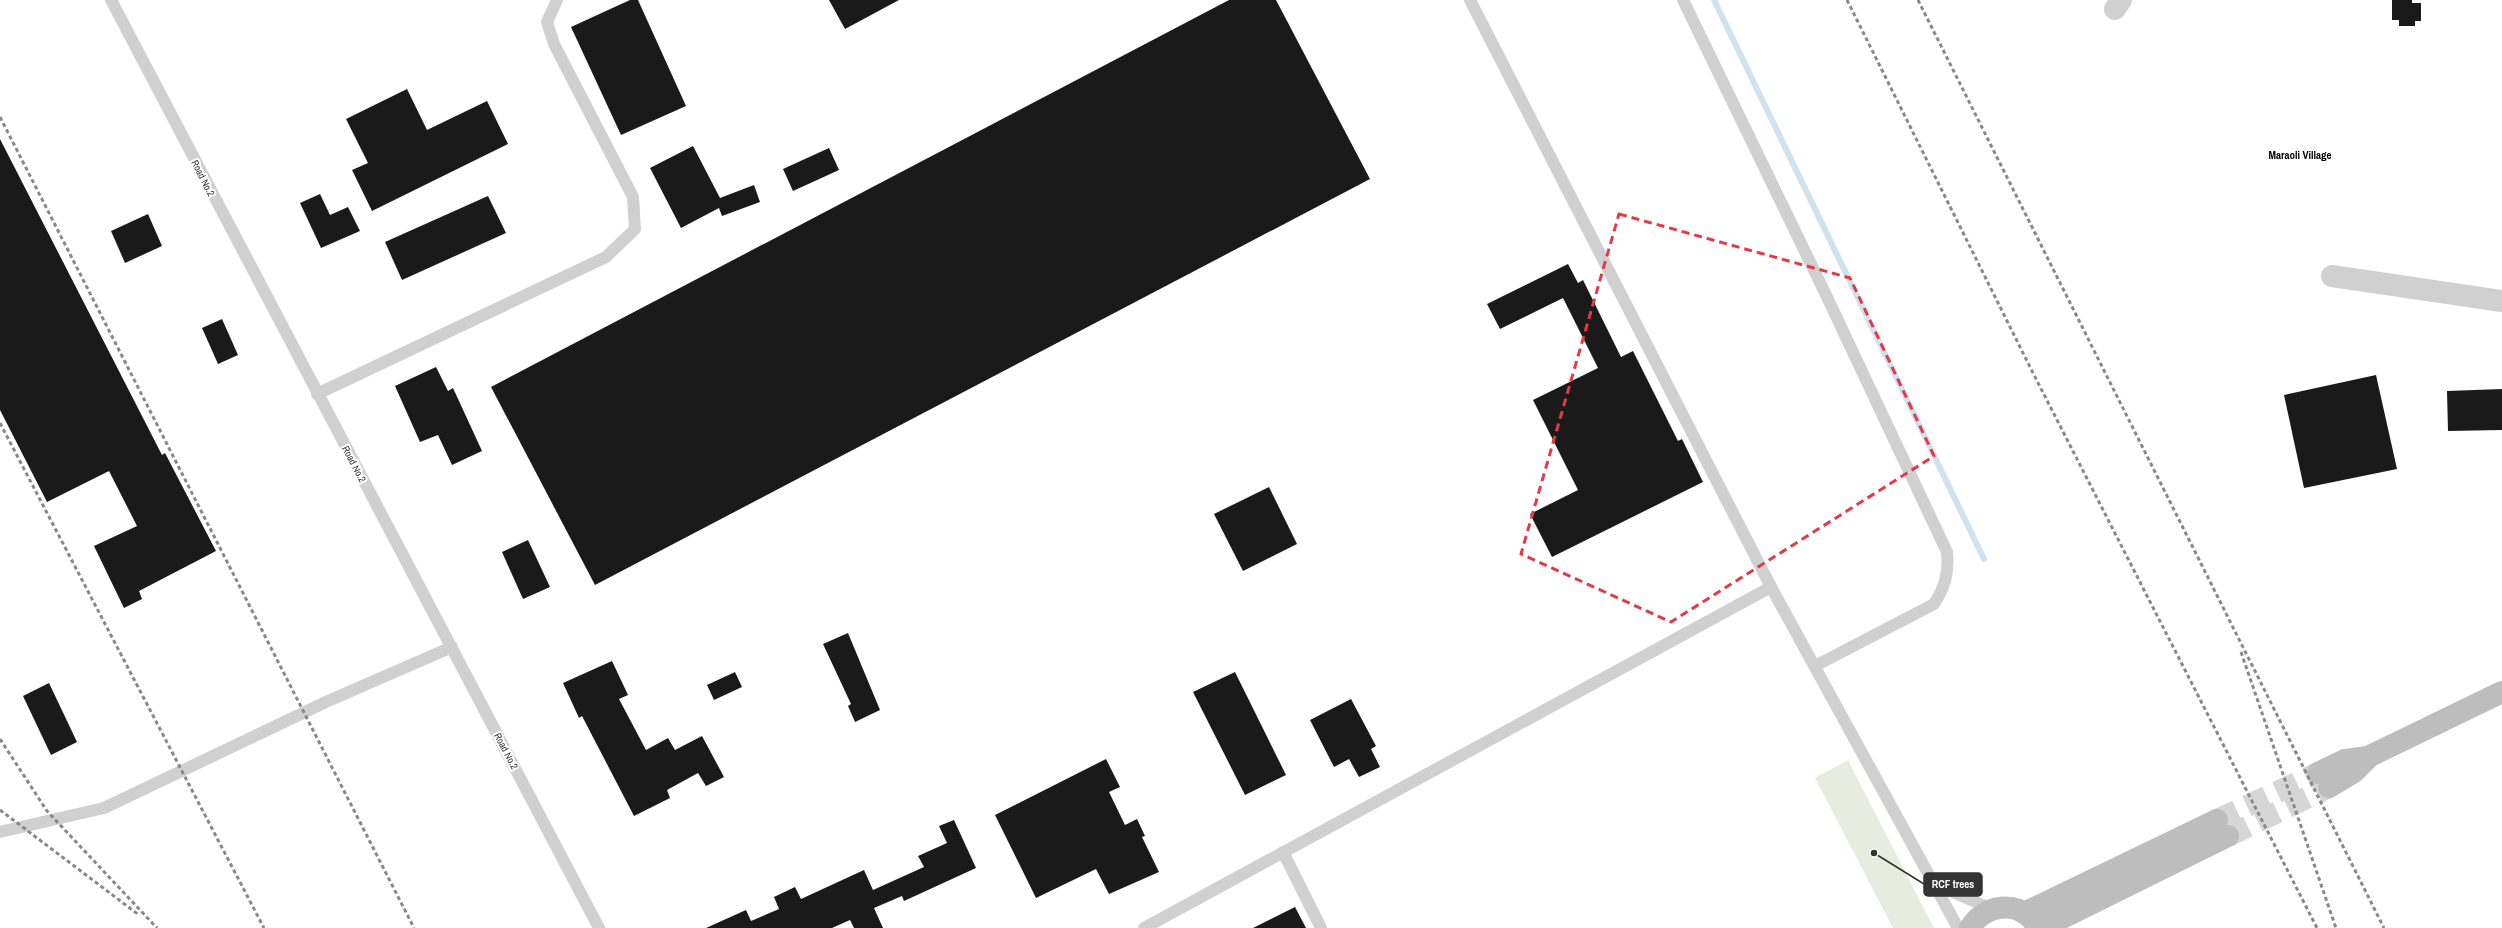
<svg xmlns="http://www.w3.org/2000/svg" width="2502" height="928" font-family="'Archivo Narrow',sans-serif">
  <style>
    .green { fill: #e6ecdf }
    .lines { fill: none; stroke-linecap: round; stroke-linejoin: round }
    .stream { stroke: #cfe2ee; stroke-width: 6 }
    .building { fill: #1a1a1a }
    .secondary-tunnel { stroke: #d6d6d6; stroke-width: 22; stroke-dasharray: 22 11; stroke-linecap: butt }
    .lane { stroke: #d0d0d0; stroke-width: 12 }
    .street { stroke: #d0d0d0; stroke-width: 22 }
    .secondary { stroke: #bdbdbd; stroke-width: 22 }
    .rail { stroke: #888; stroke-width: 3; stroke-dasharray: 4 3; stroke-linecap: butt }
    .marked { fill: none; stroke: #e63946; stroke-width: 3; stroke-dasharray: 8 5; stroke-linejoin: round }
    .labels { text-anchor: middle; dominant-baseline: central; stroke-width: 4; stroke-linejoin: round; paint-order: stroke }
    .street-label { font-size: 10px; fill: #333; stroke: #fff }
    .neighbourhood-label { font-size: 11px; font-weight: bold; fill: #000; stroke: #fff }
    .leader { fill: none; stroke: #333; stroke-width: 1.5 }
    .callout-dot { fill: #333; stroke: #fff; stroke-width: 1.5 }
    .callout { fill: #333; stroke: #333; stroke-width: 1.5 }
    .callout-label { font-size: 11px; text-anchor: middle; font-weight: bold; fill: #fff }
  </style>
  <rect width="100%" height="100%" fill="#fff"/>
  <!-- green -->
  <path class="green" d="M1848,760L1934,928H1893L1815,778Z"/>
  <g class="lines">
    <!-- stream -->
    <path class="stream" d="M1714,0L1984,559"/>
  </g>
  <!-- building -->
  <g class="building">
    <path d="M630,0H638L686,106L621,135L571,27Z"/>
    <path d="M829,0H899L845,29Z"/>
    <path d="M1229,0H1276L1370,179L595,585L491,387Z"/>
    <path d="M2392,0H2412V3H2421V21H2415V26H2399V20H2392Z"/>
    <path d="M407,89L427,130L487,101L508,144L372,211L352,170L368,163L346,119Z"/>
    <path d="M0,139L162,455L165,453L216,551L139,591L142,599L124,608L94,546L137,526L109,471L47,502L0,410Z"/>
    <path d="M693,146L720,198L754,185L760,202L722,216L719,208L681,228L650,168Z"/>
    <path d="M829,148L839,170L793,191L783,169Z"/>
    <path d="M320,194L330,215L348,207L360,231L321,248L300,203Z"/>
    <path d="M488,196L506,233L402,280L385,242Z"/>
    <path d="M148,214L162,246L125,263L111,231Z"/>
    <path d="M1568,264L1578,283L1583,280L1621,357L1633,351L1678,441L1682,439L1703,482L1552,557L1530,514L1578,490L1533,400L1598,368L1563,298L1500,329L1487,304Z"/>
    <path d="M222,319L238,355L218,364L202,328Z"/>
    <path d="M436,367L448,391L453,388L482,451L452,465L438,435L420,442L395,386Z"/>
    <path d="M2376,375L2397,469L2304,488L2284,395Z"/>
    <path d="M2502,389V430L2448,431L2447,391Z"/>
    <path d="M1269,487L1297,544L1243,571L1214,514Z"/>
    <path d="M528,540L550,587L523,599L502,552Z"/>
    <path d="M848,633L880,710L855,722L848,706L851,704L823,644Z"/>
    <path d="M612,661L628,695L619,699L646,750L668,738L675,750L702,736L724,777L706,786L698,773L667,790L670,798L634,816L582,716L579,718L563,683Z"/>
    <path d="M735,672L742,687L714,700L707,685Z"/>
    <path d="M1235,672L1286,775L1245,795L1193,692Z"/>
    <path d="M49,683L77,742L51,755L23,696Z"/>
    <path d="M1351,699L1376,746L1371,749L1380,767L1359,777L1349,759L1334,767L1310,720Z"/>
    <path d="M1106,759L1120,787L1109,792L1125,825L1137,819L1145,836L1142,837L1159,872L1109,894L1096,869L1036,898L995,815Z"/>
    <path d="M954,820L976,868L904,901L902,896L874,908L883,928H854L850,920L832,928H706L746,910L751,921L779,909L774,897L795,887L801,899L864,870L873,890L924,867L918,856L947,843L939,826Z"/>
    <path d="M1295,907L1306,928H1253Z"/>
  </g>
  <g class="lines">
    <!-- secondary-tunnel -->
    <g class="secondary-tunnel">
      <path d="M2217,820L2318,773"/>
      <path d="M2228,836L2329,787"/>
    </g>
    <!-- lane -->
    <g class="lane">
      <path d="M111,0L599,928"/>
      <path d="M1470,0L1771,587L1958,928"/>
      <path d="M1683,0L1827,297L1947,552C1949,573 1945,587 1934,604L1815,666"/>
      <path d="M317,394L606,257L635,229L633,197L554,44L547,22L557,0"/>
      <path d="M0,832L104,808L328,701L452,647"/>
      <path d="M1283,852L1321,928"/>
      <path d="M1934,884L1992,909"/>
      <path d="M1144,928L1771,587"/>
    </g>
    <!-- street -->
    <g class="street">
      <path d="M2115,9L2121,0"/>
      <path d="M2332,276L2502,301"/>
    </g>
    <!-- secondary -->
    <g class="secondary">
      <path d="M2318,773L2345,760L2368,757L2502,692"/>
      <path d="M2329,787L2354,772L2368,758"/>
      <path d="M2024,913L2217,820"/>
      <path d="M1970,928C1984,905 2017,899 2034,922"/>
      <path d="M2042,928L2228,836"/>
    </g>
    <!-- rail -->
    <g class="rail">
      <path d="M1847,0L2033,373L2317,928"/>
      <path d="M1918,0L2384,928"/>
      <path d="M0,117L414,928"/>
      <path d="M0,423L264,928"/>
      <path d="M2241,652L2336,928"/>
      <path d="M0,739L47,811L157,928"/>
      <path d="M0,810L139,915"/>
    </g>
  </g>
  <!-- marked area -->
  <path class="marked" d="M1619,214L1850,278L1934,456L1671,622L1521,554Z"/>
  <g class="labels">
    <!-- street labels -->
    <g class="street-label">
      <text transform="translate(203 178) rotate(63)">Road No.2</text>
      <text transform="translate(354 464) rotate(62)">Road No.2</text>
      <text transform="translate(506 751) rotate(62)">Road No.2</text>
    </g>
    <!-- neighbourhood labels -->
    <g class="neighbourhood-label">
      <text x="2300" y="155">Maraoli Village</text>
    </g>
  </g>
  <!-- callouts -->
  <path class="leader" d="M1874 853L1924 884"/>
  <circle class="callout-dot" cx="1874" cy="853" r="4"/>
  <rect class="callout" x="1924" y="873" width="58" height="23" rx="4"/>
  <g class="callout-label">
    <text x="1953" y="888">RCF trees</text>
  </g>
</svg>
